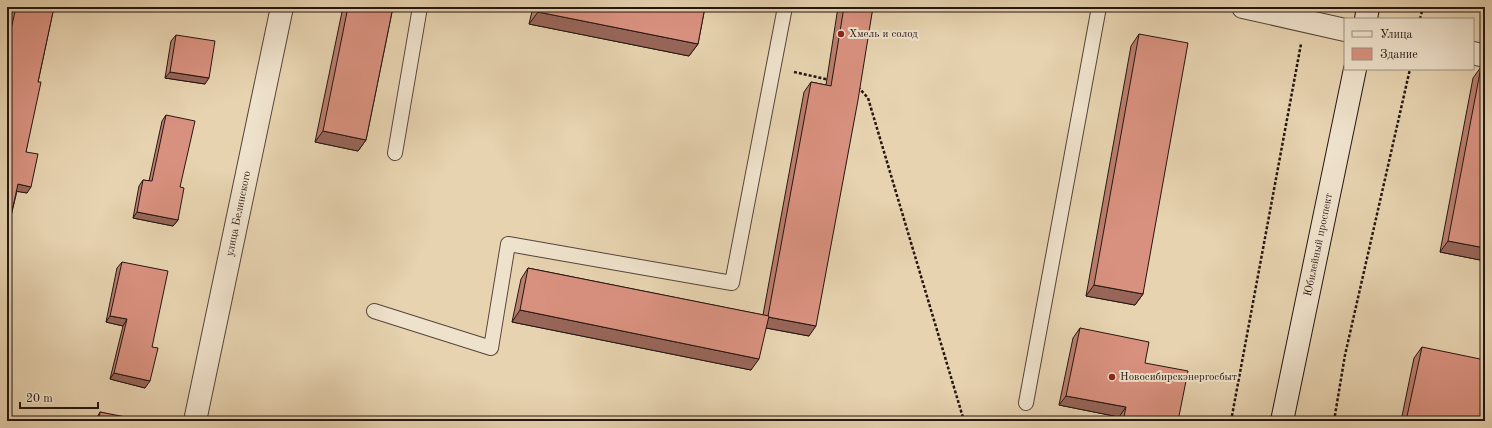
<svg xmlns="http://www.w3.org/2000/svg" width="1492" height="428" font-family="'Old Standard TT',serif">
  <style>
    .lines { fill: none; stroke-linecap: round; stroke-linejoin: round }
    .lane-casing { stroke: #564539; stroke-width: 16 }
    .street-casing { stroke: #564539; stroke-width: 24 }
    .secondary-casing { stroke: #251611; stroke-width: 24 }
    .path { stroke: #251611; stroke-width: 2.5; stroke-dasharray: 3 2; stroke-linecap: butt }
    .lane { stroke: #efe2cc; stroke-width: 14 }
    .street { stroke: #efe2cc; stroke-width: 22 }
    .secondary { stroke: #efe2cc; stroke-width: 22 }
    .wall { fill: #bb7d6d; stroke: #251611 }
    .shaded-wall { fill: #986659; stroke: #251611 }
    .building { fill: #d9917f; stroke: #251611 }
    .poi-dot { fill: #8f2418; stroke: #efe2cc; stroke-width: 1.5 }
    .labels { text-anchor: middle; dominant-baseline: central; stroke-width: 4; stroke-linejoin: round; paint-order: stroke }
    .poi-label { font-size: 11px; fill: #251611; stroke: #efe2cc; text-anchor: start }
    .street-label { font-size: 11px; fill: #251611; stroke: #efe2cc }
  </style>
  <rect width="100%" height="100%" fill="#e7d3b0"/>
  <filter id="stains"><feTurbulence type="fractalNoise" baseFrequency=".005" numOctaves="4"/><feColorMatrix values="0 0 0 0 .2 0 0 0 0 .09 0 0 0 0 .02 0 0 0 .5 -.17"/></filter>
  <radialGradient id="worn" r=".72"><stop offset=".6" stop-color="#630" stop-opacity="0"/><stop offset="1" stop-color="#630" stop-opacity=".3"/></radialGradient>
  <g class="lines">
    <!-- lane casing -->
    <g class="lane-casing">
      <g id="lane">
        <path d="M395,153L420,7"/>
        <path d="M374,311L491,348L508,244L732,283L785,7"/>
        <path d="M1026,403L1099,7"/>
      </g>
    </g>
    <!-- street casing -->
    <g class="street-casing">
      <g id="street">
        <path d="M1243,7L1345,30"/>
        <path d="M1473,53L1485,56"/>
        <path id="s1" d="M195,421L282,7"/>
      </g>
    </g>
    <!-- secondary casing -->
    <g class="secondary-casing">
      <g id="secondary">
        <path d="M1366,19L1368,7"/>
        <path id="s2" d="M1282,421L1355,69"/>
      </g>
    </g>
    <!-- path -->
    <g class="path">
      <path d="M1420,19L1423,7"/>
      <path d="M794,72L830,80"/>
      <path d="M858,87L868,98L964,421"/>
      <path d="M1231,421L1301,44"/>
      <path d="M1334,421L1345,355L1410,69"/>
    </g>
    <!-- lane -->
    <use href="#lane" class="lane"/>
    <!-- street -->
    <use href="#street" class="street"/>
    <!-- secondary -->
    <use href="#secondary" class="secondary"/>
  </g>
  <!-- wall -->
  <g class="wall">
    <path d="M13,7H54L38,82L26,152L27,193L17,191L7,233V34Z"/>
    <path d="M343,7H393L366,140L358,151L315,142Z"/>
    <path d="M533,7H705L698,44L689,56L529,24Z"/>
    <path d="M838,7H873L809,336L766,328L751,370L512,322L521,279L528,268L763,315L804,92L811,82L826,85Z"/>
    <path d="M1139,34L1143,294L1135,305L1086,296L1131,46Z"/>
    <path d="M176,35L205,84L165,78L171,41Z"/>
    <path d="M1481,67L1485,261L1440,252L1473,78Z"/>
    <path d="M166,115L180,187L178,220L173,226L133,218L139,186L143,180L149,181L162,121Z"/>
    <path d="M122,262L152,347L145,388L110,379L123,326L106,322L117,268Z"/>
    <path d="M1080,328L1145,363L1178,421H1118L1119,417L1059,405L1073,338Z"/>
    <path d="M1422,347L1485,421H1401L1414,358Z"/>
    <path d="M100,412L136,421H96V419Z"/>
  </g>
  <!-- shaded-wall -->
  <g class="shaded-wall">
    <path d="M214,7H226L224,9Z"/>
    <path d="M538,12L698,44L689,56L529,24Z"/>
    <path d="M170,72L209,78L205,84L165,78Z"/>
    <path d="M323,131L366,140L358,151L315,142Z"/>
    <path d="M18,184L31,187L27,193L14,191Z"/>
    <path d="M137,212L178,220L173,226L133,218Z"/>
    <path d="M1448,241L1485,248V261L1440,252Z"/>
    <path d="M1094,285L1143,294L1135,305L1086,296Z"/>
    <path d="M520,310L759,359L751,370L512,322Z"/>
    <path d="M110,316L127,319L123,326L106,322Z"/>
    <path d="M768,317L816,326L809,336L761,327Z"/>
    <path d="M114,373L150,381L145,388L110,379Z"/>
    <path d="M1066,396L1126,407L1119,417L1059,405Z"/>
    <path d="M1467,418L1482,421H1464Z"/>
  </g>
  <!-- building -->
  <g class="building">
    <path d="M16,7H54L38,82H41L26,152L38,154L31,187L18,184L7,233V48Z"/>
    <path d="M348,7H393L366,140L323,131Z"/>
    <path d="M539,7H705L698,44L538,12Z"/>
    <path d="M844,7H873L858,100L816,326L768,317L769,316H768L811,82L831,86Z"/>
    <path d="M1139,34L1188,43L1143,294L1094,285Z"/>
    <path d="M176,35L215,41L209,78L170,72Z"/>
    <path d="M1481,67L1485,68V248L1448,241Z"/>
    <path d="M166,115L195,121L180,187L184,188L178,220L137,212L143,180L152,181Z"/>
    <path d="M122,262L168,271L152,347L158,348L150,381L114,373L127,319L110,316Z"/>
    <path d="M528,268L769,316L759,359L520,310Z"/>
    <path d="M1080,328L1149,342L1145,363L1188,371L1178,421H1123L1126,407L1066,396Z"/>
    <path d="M1422,347L1485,360V421H1482L1467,418L1466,421H1406Z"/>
    <path d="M100,412L136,419V421H99Z"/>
  </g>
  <!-- markers -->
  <g class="poi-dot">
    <circle cx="841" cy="34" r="4"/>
    <circle cx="1112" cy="377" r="4"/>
  </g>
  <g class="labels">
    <!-- poi labels -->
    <g class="poi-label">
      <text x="849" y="34">Хмель и солод</text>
      <text x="1120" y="377">Новосибирскэнергосбыт</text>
    </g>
    <!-- street labels -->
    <g class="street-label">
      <text stroke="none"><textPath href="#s1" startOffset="212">улица Белинского</textPath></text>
      <text stroke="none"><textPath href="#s2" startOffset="180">Юбилейный проспект</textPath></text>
    </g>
  </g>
  <!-- margin -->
  <rect width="1492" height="428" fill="none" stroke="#e7d3b0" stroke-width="24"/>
  <rect x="8" y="8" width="1476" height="412" fill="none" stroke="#251611" stroke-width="2"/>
  <rect x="12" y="12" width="1468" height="404" fill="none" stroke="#251611"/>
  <!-- legend -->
  <rect x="1344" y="18" width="130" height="52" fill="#efe2cc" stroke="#9e9081"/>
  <rect x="1352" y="31" width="20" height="6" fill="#efe2cc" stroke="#9e9081"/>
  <text x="1380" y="38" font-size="12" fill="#251611">Улица</text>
  <rect x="1352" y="48" width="20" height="12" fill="#d9917f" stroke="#9e9081"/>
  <text x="1380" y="58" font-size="12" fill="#251611">Здание</text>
  <!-- scale -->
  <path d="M20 402v6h78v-6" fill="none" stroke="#251611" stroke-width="2"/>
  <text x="26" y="402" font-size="12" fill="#251611" stroke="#efe2cc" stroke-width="3" paint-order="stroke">20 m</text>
  <rect width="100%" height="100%" filter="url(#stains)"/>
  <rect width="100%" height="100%" fill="url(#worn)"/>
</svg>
